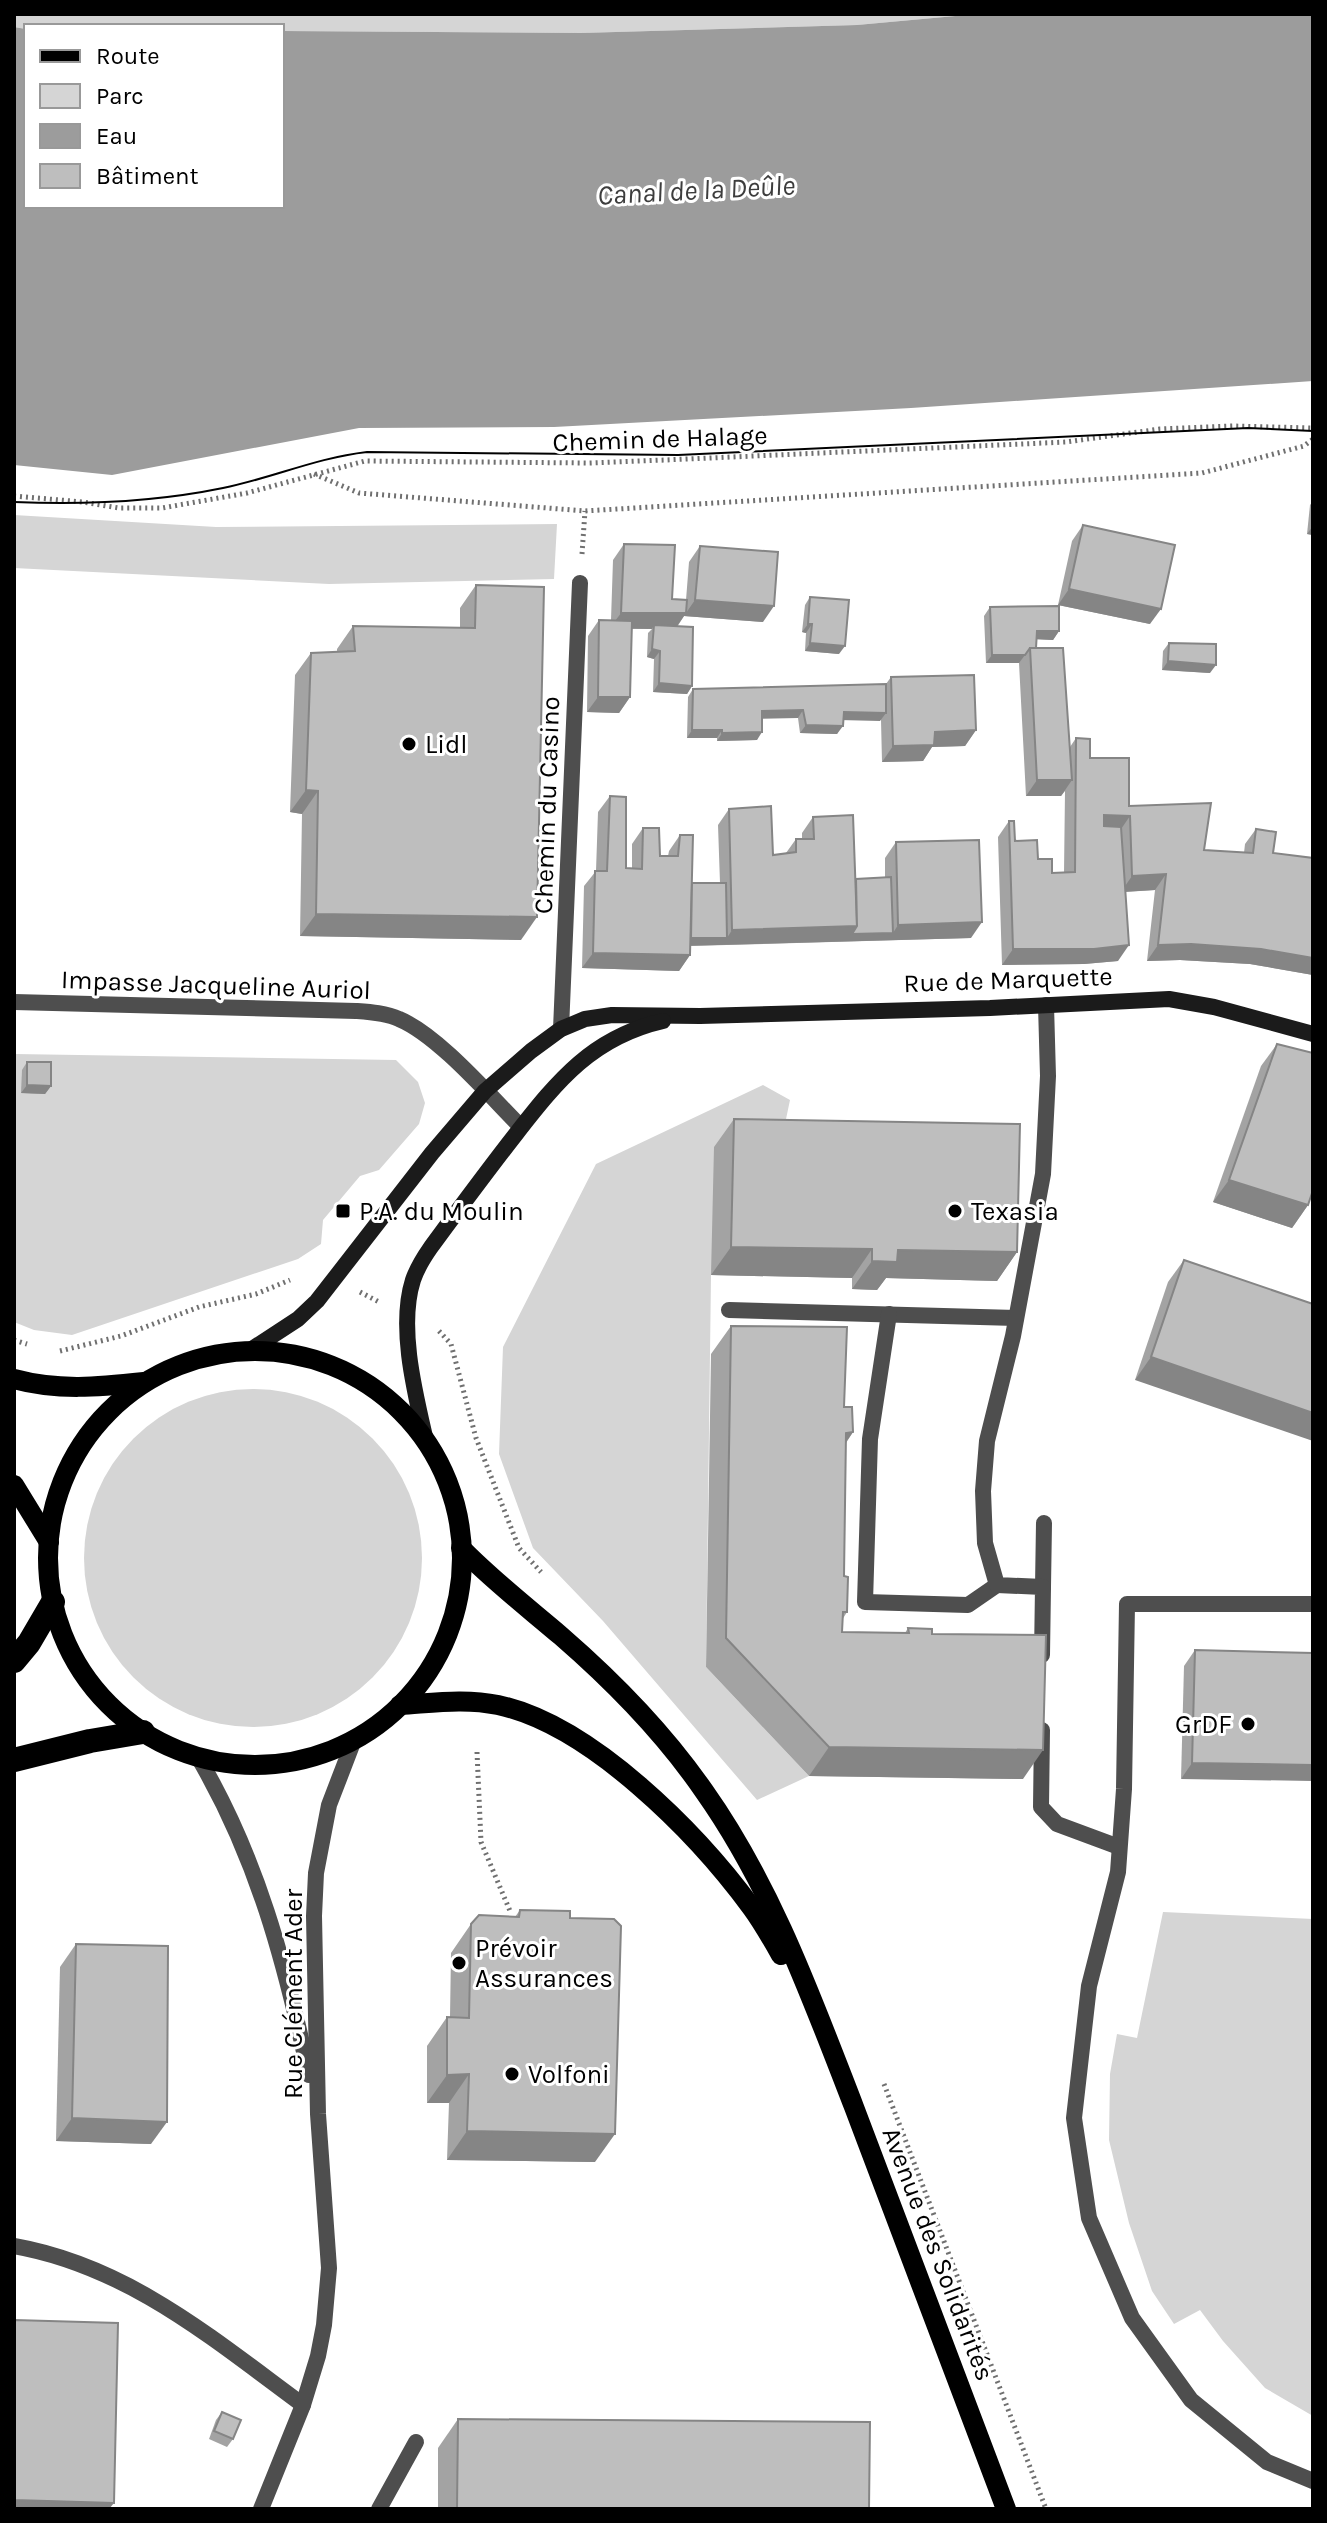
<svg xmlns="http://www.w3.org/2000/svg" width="1327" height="2523" font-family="Karla,sans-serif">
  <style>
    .green { fill: #d5d5d5 }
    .water { fill: #9c9c9c }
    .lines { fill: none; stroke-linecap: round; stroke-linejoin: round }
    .path { stroke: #707070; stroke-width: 5; stroke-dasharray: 2 4; stroke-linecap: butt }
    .lane { stroke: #4e4e4e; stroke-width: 16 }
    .street { stroke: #4e4e4e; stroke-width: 16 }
    .secondary { stroke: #1b1b1b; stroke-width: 16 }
    .primary { stroke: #000; stroke-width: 20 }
    .highway { stroke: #000; stroke-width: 24 }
    .tram { stroke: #000; stroke-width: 2 }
    .wall { fill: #a3a3a3 }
    .shaded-wall { fill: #858585 }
    .building { fill: #bebebe; stroke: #858585; stroke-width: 2 }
    .poi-dot { fill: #000; stroke: #fff; stroke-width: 3 }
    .labels { text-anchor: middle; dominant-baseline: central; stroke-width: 6; stroke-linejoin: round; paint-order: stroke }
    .street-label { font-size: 26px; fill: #000; stroke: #fff }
    .poi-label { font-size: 26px; fill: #000; stroke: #fff; text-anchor: start }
    .water-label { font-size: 28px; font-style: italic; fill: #3d3d3d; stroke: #fff }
  </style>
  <rect width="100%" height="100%" fill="#fff"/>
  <!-- green -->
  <g class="green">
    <path d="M14,14H977L857,25L581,33L282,31V26H26V29L14,27Z"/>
    <path d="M14,515L216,527L557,524L554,579L329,584L14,568Z"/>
    <path d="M14,1054L396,1060L418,1082L425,1103L419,1124L379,1170L360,1176L323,1220L321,1244L298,1259L72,1335L34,1330L14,1322Z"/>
    <path d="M763,1085L790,1100L781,1143L711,1275L706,1667L809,1776L757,1800L603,1621L533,1548L499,1454L503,1347L596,1164Z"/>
    <circle cx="253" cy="1558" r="169"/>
    <path d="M1163,1912L1313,1919V2416L1265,2388L1223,2341L1200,2310L1174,2324L1152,2291L1129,2223L1109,2140L1110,2074L1117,2034L1137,2038Z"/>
  </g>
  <!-- water -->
  <path class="water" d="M977,14H1313V381L911,408L554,427L359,428L112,475L14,465V27L26,29V206H282V31L581,33L857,25Z"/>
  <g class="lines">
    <!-- path -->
    <g class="path">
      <path d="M314,474L359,493L585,511L1202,473L1304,446L1313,439"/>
      <path d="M14,496L83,502L119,508H162L247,493L365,461L589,463L665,460L1066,442L1160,429L1233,426L1313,428"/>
      <path d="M582,554L585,511"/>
      <path d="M360,1292L379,1302"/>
      <path d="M439,1331L451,1344L476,1438L519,1548L541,1572"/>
      <path d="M14,1340L27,1344"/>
      <path d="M60,1351L121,1336L199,1307L256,1294L290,1280"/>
      <path d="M477,1752L481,1842L510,1911"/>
      <path d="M884,2084L1046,2509"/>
    </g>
    <!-- lane -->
    <g class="lane">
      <path d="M14,1002L356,1011C370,1012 386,1013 399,1019C438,1035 490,1096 521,1127"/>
      <path d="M729,1310L1016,1318"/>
      <path d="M889,1314L870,1439L865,1602L968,1605L997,1585"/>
      <path d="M1043,1587L1044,1523"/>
      <path d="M1313,1604H1127L1124,1789L1118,1872L1089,1986L1074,2118L1089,2218L1132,2318L1191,2400L1267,2462L1313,2481"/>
      <path d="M1042,1655L1043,1587L997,1585L985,1543L983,1491L987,1441L1013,1336L1043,1174L1048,1076L1046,1005"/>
      <path d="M1042,1730L1041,1807L1057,1824L1119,1847"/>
      <path d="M379,2509L416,2442"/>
    </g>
    <!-- street -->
    <g class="street">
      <path d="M561,1029L580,583"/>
      <path d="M198,1757C257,1857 285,1962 309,2075"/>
      <path d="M14,2246C128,2266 213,2339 303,2405"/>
      <path d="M261,2509L303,2405L318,2356L324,2325L329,2268L318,2114L314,1916L316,1873L329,1805L354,1740"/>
    </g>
    <!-- secondary -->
    <g class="secondary">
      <path d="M249,1351L298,1319L317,1301L432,1153L485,1091L531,1051L561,1029L585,1019L612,1015L700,1016L990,1008L1169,999L1214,1007L1313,1034"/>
      <path d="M426,1441C415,1393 398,1327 413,1280C417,1268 424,1257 431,1247C459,1209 487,1171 516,1134C558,1080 593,1037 663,1021"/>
    </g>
    <!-- primary -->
    <g class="primary">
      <circle cx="255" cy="1558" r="207"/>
      <path d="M14,1379C58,1391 99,1387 144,1382"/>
      <path d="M14,1485L49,1542"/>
      <path d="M461,1548C492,1580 527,1607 561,1636C614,1682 664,1733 704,1791C772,1887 812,1999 854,2107C906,2241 956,2375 1006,2509"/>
      <path d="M400,1705C433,1703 465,1698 498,1705C591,1725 697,1833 752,1908C763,1923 772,1939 781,1955"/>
    </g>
    <!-- highway -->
    <g class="highway">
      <path d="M14,1661L29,1643L53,1602"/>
      <path d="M14,1760L90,1741L143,1732"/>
    </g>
    <!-- tram -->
    <path class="tram" d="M14,502C84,505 155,502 223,488C273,478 315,458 367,452L678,455L1248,428L1313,431"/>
  </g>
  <!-- wall -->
  <g class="wall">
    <path d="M1313,501V535L1307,534L1310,505Z"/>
    <path d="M1083,525L1150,624L1058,605L1072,541Z"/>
    <path d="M624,544L672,599L686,600L689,562L700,546L763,622L684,616L677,627L692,686L687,694L653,692L654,659L647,657L648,633L652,629H632L630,697L619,713L587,712L588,636L599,620H611L613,560Z"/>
    <path d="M476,585L521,940L300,936L302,814L290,812L295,675L311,653L337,652V649L353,626L460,628V608Z"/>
    <path d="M810,597L839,654L805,651L806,633L802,632L805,605Z"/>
    <path d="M990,607L1059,631L1053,640L1036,639V648L1070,747L1076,738L1090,758L1129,806L1204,850L1244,853L1245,844L1256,829L1273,853L1313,858V975L1250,964L1180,960L1147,961L1155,890L1125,892L1118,961L1084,964L1002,965L998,837L1009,821L1015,841L1052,873H1064L1065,791L1061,796H1026L1019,663H986L984,616Z"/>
    <path d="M1169,643L1210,673L1162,670L1163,651Z"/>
    <path d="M891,677L976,730L965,746L932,747L923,761L882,762L881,720H844L837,734L800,733L798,718H762L757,740L717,741V738H687L688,697L693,689L886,684Z"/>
    <path d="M610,796L626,868L632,869V844L643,828L660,856H668L669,851L680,835L692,883H720L718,825L729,809L773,855L786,853L796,839H802V833L813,817L856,879L885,878V858L896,842L971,938L690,946V955L679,971L582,968L584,886L596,871L598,812Z"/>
    <path d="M1277,1044L1308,1205L1292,1228L1213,1202L1261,1066Z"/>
    <path d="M27,1062L51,1086L45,1094L21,1093L22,1070Z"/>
    <path d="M734,1119L1017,1252L997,1281L886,1278L877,1290L852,1289V1278L711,1275L714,1147Z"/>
    <path d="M1184,1260L1313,1304L1135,1380L1168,1282Z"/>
    <path d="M731,1326L844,1407L853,1432L846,1443L844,1576L847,1612L842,1620V1632L905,1633L908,1628L932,1634L1023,1779L809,1776L706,1667L711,1354Z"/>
    <path d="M1195,1650L1313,1653L1181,1779L1184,1666Z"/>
    <path d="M520,1910L570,1918L595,2162L447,2160L449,2103H427V2046L447,2017H450L451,1953L471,1924L515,1917Z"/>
    <path d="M76,1944L151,2144L56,2141L60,1967Z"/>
    <path d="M222,2412L233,2439L227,2447L209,2439L216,2420Z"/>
    <path d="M458,2419L869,2509H438V2448Z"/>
  </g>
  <!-- shaded-wall -->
  <g class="shaded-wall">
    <path d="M1313,526V535L1307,534Z"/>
    <path d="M1069,589L1161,609L1150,624L1058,605Z"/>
    <path d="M695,600L774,606L763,622L684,616L675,629L654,625L652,629L610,628L621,613H686Z"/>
    <path d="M808,624H812L806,633L802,632Z"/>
    <path d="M1037,631H1059L1053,640L1031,639Z"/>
    <path d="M810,643L845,646L839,654L805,651Z"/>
    <path d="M652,649L660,651L654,659L647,657Z"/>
    <path d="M992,655H1025L1019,663H986Z"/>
    <path d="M1168,661L1216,665L1210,673L1162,670Z"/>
    <path d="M659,683L692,686L687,694L653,692Z"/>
    <path d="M598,697H630L619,713L587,712Z"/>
    <path d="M803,710L798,718L756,719L762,711Z"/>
    <path d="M844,712L886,713L880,721L839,720Z"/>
    <path d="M806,725L843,726L837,734L800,733Z"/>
    <path d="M692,730H722L717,738H687Z"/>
    <path d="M976,730L965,746L932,747L923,761L882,762L893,746L935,732Z"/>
    <path d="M762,732L757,740L717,741L722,733Z"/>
    <path d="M1037,780H1072L1061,796H1026Z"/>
    <path d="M306,790L318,791L302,814L290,812Z"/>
    <path d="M1104,815L1130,816L1119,832L1093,831Z"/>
    <path d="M1166,874L1155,890L1121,892L1132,876Z"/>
    <path d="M316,914L537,917L521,940L300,936Z"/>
    <path d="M982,922L971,938L680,946L686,938H727L732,930L857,926L893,933L898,925Z"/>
    <path d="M1191,944L1261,949L1313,958V975L1250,964L1180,960L1147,961L1158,945Z"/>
    <path d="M1129,945L1118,961L1084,964L1002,965L1013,949Z"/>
    <path d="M593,953L690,955L679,971L582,968Z"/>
    <path d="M27,1085L51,1086L45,1094L21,1093Z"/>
    <path d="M1229,1180L1308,1205L1292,1228L1213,1202Z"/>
    <path d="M731,1247L872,1249L852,1278L711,1275Z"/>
    <path d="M898,1250L1017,1252L997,1281L886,1278L877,1290L852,1289L872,1261Z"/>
    <path d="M1151,1357L1313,1413V1441L1135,1380Z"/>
    <path d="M853,1432L833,1461L846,1433Z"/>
    <path d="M829,1747L1043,1750L1023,1779L809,1776Z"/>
    <path d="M1192,1763L1313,1765V1781L1181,1779Z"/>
    <path d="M469,2074L449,2103H427L447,2075Z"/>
    <path d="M72,2118L167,2122L151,2144L56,2141Z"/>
    <path d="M467,2131L615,2134L595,2162L447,2160Z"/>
    <path d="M14,2500L114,2503L109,2509H14Z"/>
  </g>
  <!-- building -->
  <g class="building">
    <path d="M1083,525L1175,545L1161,609L1069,589Z"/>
    <path d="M624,544L675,545L672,599L687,600L686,613H621Z"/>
    <path d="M700,546L778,552L774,606L695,600Z"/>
    <path d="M476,585L544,587L537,917L316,914L318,791L306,790L311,653L355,651L353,626L475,628Z"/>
    <path d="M810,597L849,600L845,646L810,643L812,624H808Z"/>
    <path d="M1059,606V631H1037L1036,648H1030L1025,655H992L990,607Z"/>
    <path d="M599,620L632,621L630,697H598Z"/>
    <path d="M654,625L693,627L692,686L659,683L660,651L652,649Z"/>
    <path d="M1169,643L1216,644V665L1168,661Z"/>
    <path d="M1030,648H1063L1072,780H1037Z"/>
    <path d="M974,675L976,730L935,732L934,745L893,746L891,677Z"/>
    <path d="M886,684V713L844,712L843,726L806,725L803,710L762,711V732L722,733V730H692L693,689Z"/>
    <path d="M1076,738L1090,739V758H1129V806L1211,803L1204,850L1253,853L1256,829L1276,832L1273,853L1313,858V958L1261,949L1191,944L1158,945L1166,874L1132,876L1130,816L1104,815V826L1121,827L1129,945L1094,949H1013L1009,821H1014L1015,841L1037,840L1038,859H1052V873L1075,872Z"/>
    <path d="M610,796L626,797V868L642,869L643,828H659L660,856H678L680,835H693L690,955L593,953L595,871H607Z"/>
    <path d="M771,806L773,855L796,852V839H814L813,817L853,815L857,926L732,930L729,809Z"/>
    <path d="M979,840L982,922L898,925L896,842Z"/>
    <path d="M891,877L893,933L852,934L857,926L856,879Z"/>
    <path d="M692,883H726L727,938H691Z"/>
    <path d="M1277,1044L1313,1053V1190L1308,1205L1229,1180Z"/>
    <path d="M27,1062H51V1086L27,1085Z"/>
    <path d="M734,1119L1020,1124L1017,1252L898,1250L897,1262L872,1261V1249L731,1247Z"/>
    <path d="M1184,1260L1313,1304V1413L1151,1357Z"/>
    <path d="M731,1326L847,1327L844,1407H852L853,1432L846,1433L844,1576L848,1577L847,1612H843L842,1632L909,1633L908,1628L932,1629V1634L1046,1635L1043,1750L829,1747L726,1638Z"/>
    <path d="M1195,1650L1313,1653V1765L1192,1763Z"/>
    <path d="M520,1910L570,1911V1918L614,1919L621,1926L615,2134L467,2131L469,2074L447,2075V2017L469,2018L471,1924L479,1915L519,1917Z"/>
    <path d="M76,1944L168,1946L167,2122L72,2118Z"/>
    <path d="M14,2320L118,2323L114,2503L14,2500Z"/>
    <path d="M222,2412L241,2420L233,2439L214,2431Z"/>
    <path d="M458,2419L870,2422L869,2509H457Z"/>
  </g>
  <!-- markers -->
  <g class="poi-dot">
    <circle cx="409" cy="744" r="8"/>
    <rect x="335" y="1203" width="16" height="16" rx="4"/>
    <circle cx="955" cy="1211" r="8"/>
    <circle cx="1248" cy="1724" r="8"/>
    <circle cx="459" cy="1963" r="8"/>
    <circle cx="512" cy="2074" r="8"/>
  </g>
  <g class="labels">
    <!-- street labels -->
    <g class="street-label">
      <text transform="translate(660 439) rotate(-2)">Chemin de Halage</text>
      <text transform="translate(547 805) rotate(-88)">Chemin du Casino</text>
      <text transform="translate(1008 980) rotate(-2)">Rue de Marquette</text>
      <text transform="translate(216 985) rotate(2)">Impasse Jacqueline Auriol</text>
      <text transform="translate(293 1994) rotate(-90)">Rue Clément Ader</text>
      <text transform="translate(938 2254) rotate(69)">Avenue des Solidarités</text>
    </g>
    <!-- poi labels -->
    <g class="poi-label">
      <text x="425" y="744">Lidl</text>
      <text x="359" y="1211">P.A. du Moulin</text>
      <text x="971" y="1211">Texasia</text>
      <text x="1232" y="1724" text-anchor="end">GrDF</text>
      <text x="475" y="1948">Prévoir<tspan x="475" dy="30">Assurances</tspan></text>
      <text x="528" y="2074">Volfoni</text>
    </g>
    <!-- water labels -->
    <g class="water-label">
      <text transform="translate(696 190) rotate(-3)">Canal de la Deûle</text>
    </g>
  </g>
  <!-- border -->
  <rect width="1327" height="2523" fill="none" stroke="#000000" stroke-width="32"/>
  <!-- legend -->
  <rect x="24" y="24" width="260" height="184" fill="#ffffff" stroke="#999999" stroke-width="2"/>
  <rect x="40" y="50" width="40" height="12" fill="#000000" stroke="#999999" stroke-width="2"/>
  <text x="96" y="64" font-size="24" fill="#000000">Route</text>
  <rect x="40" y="84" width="40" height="24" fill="#d5d5d5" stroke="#999999" stroke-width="2"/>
  <text x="96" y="104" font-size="24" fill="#000000">Parc</text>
  <rect x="40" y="124" width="40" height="24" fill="#9c9c9c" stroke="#999999" stroke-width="2"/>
  <text x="96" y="144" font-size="24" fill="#000000">Eau</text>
  <rect x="40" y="164" width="40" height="24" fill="#bebebe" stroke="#999999" stroke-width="2"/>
  <text x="96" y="184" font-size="24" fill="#000000">Bâtiment</text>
</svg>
